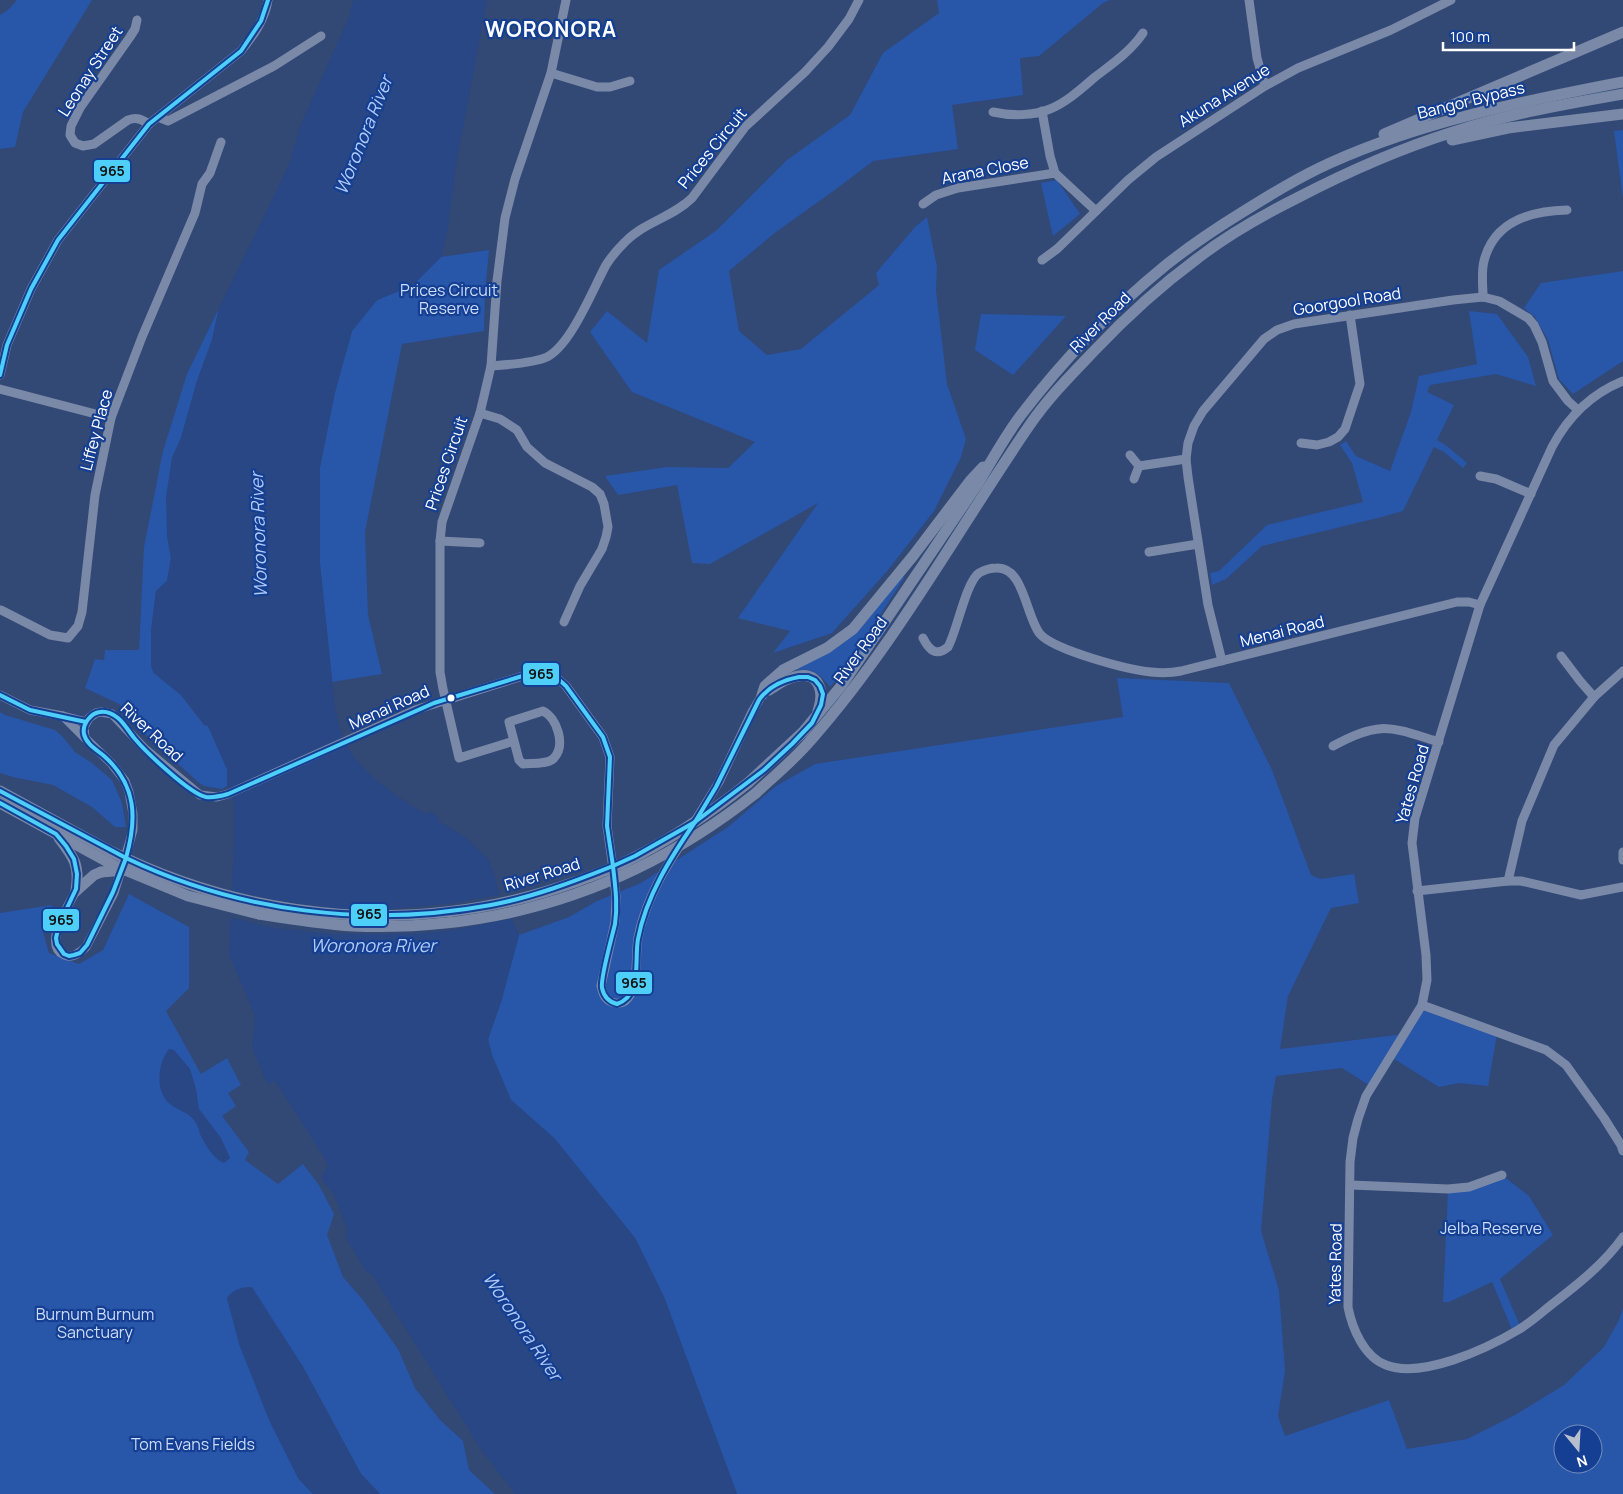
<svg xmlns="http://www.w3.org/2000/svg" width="1623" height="1494" font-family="Manrope,sans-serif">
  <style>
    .green { fill: #2856a9; fill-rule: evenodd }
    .water { fill: #284784 }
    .pier { fill: #324875 }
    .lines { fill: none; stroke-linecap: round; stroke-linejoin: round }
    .minor { stroke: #7a89a8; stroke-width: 9 }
    .major { stroke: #7989a7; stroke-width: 11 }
    .major-bridge { stroke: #7989a7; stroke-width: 11 }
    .bus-1-casing { stroke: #153f92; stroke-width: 8 }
    .bus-1 { stroke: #4dcff9; stroke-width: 4 }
    .bus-dot { fill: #fff; stroke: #153f92; stroke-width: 2 }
    .labels { text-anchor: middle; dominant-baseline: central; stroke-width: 4.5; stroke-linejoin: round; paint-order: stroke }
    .street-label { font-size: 16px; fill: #fff; stroke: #153f92 }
    .park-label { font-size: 16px; fill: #cbdcfc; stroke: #153f92 }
    .water-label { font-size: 18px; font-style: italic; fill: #b0caf8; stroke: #153f92 }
    .district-label { font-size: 21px; font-weight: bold; letter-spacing: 1px; fill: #fff; stroke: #153f92 }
    .line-badge { stroke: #153f92; stroke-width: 2 }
    .pale-badge-label { font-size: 14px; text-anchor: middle; font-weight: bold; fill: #111 }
  </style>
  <rect width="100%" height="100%" fill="#324875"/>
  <!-- green -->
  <g class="green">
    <path d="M17,0H92L23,112L15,147L0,149V15L9,9Z"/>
    <path d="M937,0H1110L1103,3L1039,56L1020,58L1023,95L952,105L958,149L873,161L839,187L776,232L729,271L739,331L767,355L801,349L879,285L876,273L915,227L927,217L937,267L936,290L947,384L966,439L961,457L934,511L888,570L832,633L773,653L790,631L738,618L818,503L710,564L692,563L677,485L618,495L605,476L667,467L728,468L755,442L632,392L590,332L607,311L647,343L659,270L717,230L787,160L850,115L883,53L939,13Z"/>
    <path d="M1623,130V199L1614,131Z"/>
    <path d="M1057,180L1080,214L1053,236L1041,183Z"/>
    <path d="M489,250L485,292L484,331L402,344L365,532L368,615L382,674L332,682L320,564V467L335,392L352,331L377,300L413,285L441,257Z"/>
    <path d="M1623,271V361L1573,394L1559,379L1548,340L1535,317L1524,308L1541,283Z"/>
    <path d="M219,308L212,340L197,381L181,438L172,458L167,535L171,558L167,581L156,591L151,632V666L154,673L181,695L204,725L208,726L227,769V786L222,789L204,786L197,781L143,732L133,718L119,704L85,688L95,659L104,660L105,650H139L144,547L163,451L187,374Z"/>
    <path d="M1469,311L1497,314L1528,357L1536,386L1496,374L1430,385L1427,392L1454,405L1437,440L1447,446L1467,463L1463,468L1444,452L1434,447L1403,511L1382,517L1262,546L1226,579L1212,585L1210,573L1219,571L1267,525L1363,502L1352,463L1340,445L1346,441L1356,456L1390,471L1411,412L1419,376L1477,364Z"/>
    <path d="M981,314L1066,316L1013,375L975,350Z"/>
    <path d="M902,576L904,578L846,668L830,687C821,675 814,668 797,670V668L835,649Z"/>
    <path d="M1117,678L1229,683L1272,770L1311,875L1321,879L1354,874L1359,903L1331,908L1288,996L1280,1049L1405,1034L1422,1005L1497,1034L1488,1086L1459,1083L1439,1087L1391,1057L1372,1087L1342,1068L1276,1076L1272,1099L1261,1231L1279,1290L1285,1371L1278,1416L1285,1436L1389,1400L1407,1449L1467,1439L1515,1415L1564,1385L1604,1347L1619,1320L1623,1309V1494H737L664,1297L635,1238L554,1138L511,1100L492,1055L488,1039L501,1002L519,935L569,917L597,901L641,883L728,827L776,786L815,764L1123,717ZM1563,1434H1593V1464H1563Z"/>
    <path d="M0,712L5,715L55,730L62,736L75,752L92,763L112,780L122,803L126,827H115L92,807L53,785L13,777L0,773Z"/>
    <path d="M129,894L189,927V988L166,1011L201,1074L227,1058L241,1085L228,1093L236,1106L222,1116L249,1152L245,1160L278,1184L303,1164L319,1185L334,1214L327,1235L343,1277L363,1300L398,1349L415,1388L440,1420L463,1441L469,1470L495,1494H380L361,1474L303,1367L251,1287L241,1288L298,1478L313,1494H0V913L52,905L43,932L49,953L79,964L103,950Z"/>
    <path d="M1502,1175L1529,1196L1553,1235L1500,1279L1521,1328L1513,1332L1492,1282L1449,1302H1443L1448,1189Z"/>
  </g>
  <!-- water -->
  <g class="water">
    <path d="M353,0H487L457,160L446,239L441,257L413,285L377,300L352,331L335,392L320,467V564L335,707C338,725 343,741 354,757C369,778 403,801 426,814L429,811L439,818L438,821L465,837L488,859L494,873L498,889L519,935L501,1002L488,1039L492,1055L511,1100L554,1138L635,1238L664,1297L737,1494H515L482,1451L372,1275L365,1270L346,1238L347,1229L334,1195L321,1178L328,1166L323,1156L275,1081L267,1084L252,1047L255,1016L229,954L234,844V803L227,786V769L208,726L205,725L181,695L154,673L151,666V632L156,591L167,581L171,558L167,535L166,497L172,458L181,438L197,381L212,340L219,308L289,165L301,124L349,17Z"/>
    <path d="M169,1049L174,1050L190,1069L196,1089L199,1109L221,1138L230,1158L224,1163C213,1159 205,1144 200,1134C199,1130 198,1126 196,1123C189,1111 174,1110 166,1100C155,1086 159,1061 169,1049Z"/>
    <path d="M252,1287L303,1367L361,1474L380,1494H313L298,1478L269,1420L239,1344L227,1298C233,1289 241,1288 252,1287Z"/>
  </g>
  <!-- pier -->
  <path class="pier" d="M229,891L287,902L337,909H393L422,906L454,903L503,894L514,918L448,931L413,934H333L274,928L228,917Z"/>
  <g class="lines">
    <!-- minor -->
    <g class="minor">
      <path d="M1249,0L1257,58L1265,86"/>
      <path d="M137,20L135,29L130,37L80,108L71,126L70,135L75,143L83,146L94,144L128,120C137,117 141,119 149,124"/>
      <path d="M551,73L597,87H610L630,81"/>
      <path d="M1042,111L1050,156L1055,173L1096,211"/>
      <path d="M993,112C1011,116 1033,116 1050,109C1067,102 1081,89 1095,77C1112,64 1131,51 1143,33"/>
      <path d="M158,117L168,121L274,66L321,36"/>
      <path d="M923,204L936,195L958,188L1055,173"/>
      <path d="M1042,260L1057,249L1128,180L1156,157L1265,86L1298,68L1391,30L1451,0"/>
      <path d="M1483,297C1483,286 1481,272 1484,261C1494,221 1530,211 1567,210"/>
      <path d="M491,366C505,365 534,363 547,357C571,345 593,289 606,265C611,257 618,249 625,242C644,222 673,217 692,198L745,127L805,72L828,47L849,19L859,0"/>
      <path d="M0,375L7,345L31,289L58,240L149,124L241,51C253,36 265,20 268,0"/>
      <path d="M1623,381C1591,394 1568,417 1552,447L1480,605L1415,818L1412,843L1426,955L1427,980L1422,1005L1366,1096L1358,1119L1353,1138L1350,1162L1348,1307C1352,1328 1364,1357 1386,1365C1422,1379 1486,1349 1518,1330C1530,1323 1541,1313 1551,1305C1577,1285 1604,1264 1623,1237"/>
      <path d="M0,389L111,418"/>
      <path d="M480,413L500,419L517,430L527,447L545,463L592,487L600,494L604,504L608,527L606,537L602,549L580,586L564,622"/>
      <path d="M1301,443L1317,445L1329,442L1338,437L1345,429L1360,384L1350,315"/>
      <path d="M1130,455L1139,466L1134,479"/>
      <path d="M1139,466L1186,459"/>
      <path d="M1480,476L1496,479L1531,494"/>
      <path d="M440,541L480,543"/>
      <path d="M1149,552L1198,544"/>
      <path d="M1,610L50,635L68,638L78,626L82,612L95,495L111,418L142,337L195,213L202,184L210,173L221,142"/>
      <path d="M923,638C929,650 936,657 948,647C957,631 966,582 979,573C984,570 991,568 997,568C1024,567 1026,617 1040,634C1054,650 1128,670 1151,672C1161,673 1171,673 1181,671L1457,602H1469L1480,605"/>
      <path d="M1561,656L1580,681L1594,697"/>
      <path d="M1222,661L1208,605L1188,477L1186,459L1188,443L1194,426L1203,411L1264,339L1277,330L1294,324L1453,300L1483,297L1499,301L1528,318L1534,325L1542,342L1553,381L1568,401L1578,410"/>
      <path d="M0,695L30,710L63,716L86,722"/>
      <path d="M63,716L85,738"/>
      <path d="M514,741L519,760L523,764C531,763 548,765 554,758C566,745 557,718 543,711L509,722L514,741L459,758L443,689L440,672V541L442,522L480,413L491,366L497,281L505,218L515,179L551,73L566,0"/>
      <path d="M1333,746C1380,720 1390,727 1439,742"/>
      <path d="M695,821L719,782L752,712L762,695"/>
      <path d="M1623,852V860"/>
      <path d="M1508,881L1522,821L1554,745L1594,697L1623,671"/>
      <path d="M76,891C69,904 42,945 64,955C73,959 80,952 86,947L114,893L129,844L133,830V814L129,792L125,781L111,763L85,738L84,727L89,718L96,713L101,712L112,714L145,749L200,795L217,797L228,794L415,710L529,674H549L557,678L566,686L603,737L610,757L607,826L612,861L616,897L615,922L601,986C602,990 603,994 605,997C610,1004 622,1006 628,998C639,984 635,955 638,938C644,906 661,874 679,847"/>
      <path d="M1417,891L1508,881H1521L1581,895L1623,887"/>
      <path d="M1422,1005L1546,1050L1566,1065L1604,1118L1621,1145L1623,1151"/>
      <path d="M1351,1185L1448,1189L1469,1187L1502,1175"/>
    </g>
    <!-- major -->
    <g class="major">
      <path d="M1384,134L1623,32"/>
      <path d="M1452,140L1508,128L1623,114"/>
      <path d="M769,690C777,685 785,679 794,677C819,670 825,691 818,711"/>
      <path d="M762,695L765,686L783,670L827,648L853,629L913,556L970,481L983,467"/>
      <path d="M748,783L803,732L842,685L979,482C992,460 1005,436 1021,415C1063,360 1112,309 1166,265C1190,246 1215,229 1241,213C1270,195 1299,177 1330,163C1423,121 1524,101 1623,82"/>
      <path d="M0,791L110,851"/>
      <path d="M756,793C774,776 794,760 810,741C895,645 957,531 1029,426C1048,398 1071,375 1094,351C1126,317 1160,286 1198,258C1229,234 1263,215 1297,198C1347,172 1399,149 1453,132C1508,114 1566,104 1623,94"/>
      <path d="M0,803L106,861"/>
      <path d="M59,838C74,858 80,865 76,891"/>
      <path d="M125,870L188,896L259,914"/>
      <path d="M76,891L94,875L101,872"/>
    </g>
    <!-- major-bridge -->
    <g class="major-bridge">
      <path d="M110,851C254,923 423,937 575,882C591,876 606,871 621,864C667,842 708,815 748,783"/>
      <path d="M106,861L123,870"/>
      <path d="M101,872L125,870"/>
      <path d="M259,914C290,919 322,924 353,926C504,932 639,886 756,793"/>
    </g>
    <!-- bus-1 casing -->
    <g class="bus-1-casing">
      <g id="bus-1">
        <path d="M0,375L7,345L31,289L58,240L149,124L241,51L261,21L268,0"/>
        <path d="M799,677H808L815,680L820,686L823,694L821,705L812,723L792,744L764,770L695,822L716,787L759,700C768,687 783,680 799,677Z"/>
        <path d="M0,695L30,710L86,722"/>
        <path d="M0,791L126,858"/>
        <path d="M0,803L56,834L66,846L74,859L77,874L76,889L59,925L56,938L57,944L64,954L69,956L74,955L80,953L87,945L113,892L126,858"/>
        <path d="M126,858C239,912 367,928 491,905C533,897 573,882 613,866"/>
        <path d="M126,858C137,819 137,785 104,756C97,750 86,744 84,734C82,724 91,713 100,712C107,711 113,714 118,718C125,724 129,732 135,739C146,752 190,794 206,797C213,798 221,796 228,794L434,703L529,674H549L557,678L566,686L603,737L610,757L607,826L613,866"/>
        <path d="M613,866C615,885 618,904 615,924C612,937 600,979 602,988C604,997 609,1002 617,1004C643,995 634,961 638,939C646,896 671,857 695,822"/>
        <path d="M613,866L635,856L695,822"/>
      </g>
    </g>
    <!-- bus-1 -->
    <use href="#bus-1" class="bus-1"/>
  </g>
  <!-- markers -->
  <circle class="bus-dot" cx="451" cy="698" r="4.5"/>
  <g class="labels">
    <!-- street labels -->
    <g class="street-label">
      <text transform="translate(90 71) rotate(-57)">Leonay Street</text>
      <text transform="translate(1224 95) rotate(-32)">Akuna Avenue</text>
      <text transform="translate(1471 100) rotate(-14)">Bangor Bypass</text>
      <text transform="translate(712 148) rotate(-51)">Prices Circuit</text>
      <text transform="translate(985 170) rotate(-11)">Arana Close</text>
      <text transform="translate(1347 301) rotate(-9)">Goorgool Road</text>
      <text transform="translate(1100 322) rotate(-45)">River Road</text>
      <text transform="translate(96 430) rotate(-75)">Liffey Place</text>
      <text transform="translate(446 463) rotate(-71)">Prices Circuit</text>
      <text transform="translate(1282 631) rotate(-14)">Menai Road</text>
      <text transform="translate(860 650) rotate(-54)">River Road</text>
      <text transform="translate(389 707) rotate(-24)">Menai Road</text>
      <text transform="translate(152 732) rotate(43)">River Road</text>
      <text transform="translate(1412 784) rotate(-74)">Yates Road</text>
      <text transform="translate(542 874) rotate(-17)">River Road</text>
      <text transform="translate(1335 1264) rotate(-89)">Yates Road</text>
    </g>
    <!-- park labels -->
    <g class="park-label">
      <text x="449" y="290">Prices Circuit<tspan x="449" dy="18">Reserve</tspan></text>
      <text x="1491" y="1228">Jelba Reserve</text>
      <text x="95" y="1314">Burnum Burnum<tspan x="95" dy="18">Sanctuary</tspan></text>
      <text x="193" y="1444">Tom Evans Fields</text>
    </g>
    <!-- water labels -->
    <g class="water-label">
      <text transform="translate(363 135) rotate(-68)">Woronora River</text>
      <text transform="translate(258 535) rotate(-92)">Woronora River</text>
      <text x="373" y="945">Woronora River</text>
      <text transform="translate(523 1326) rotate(56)">Woronora River</text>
    </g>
    <!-- district labels -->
    <g class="district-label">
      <text x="551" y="29">WORONORA</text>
    </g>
  </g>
  <g class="line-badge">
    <rect x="93" y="159" width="38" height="24" rx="5" fill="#4dcff9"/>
    <rect x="522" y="662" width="38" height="24" rx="5" fill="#4dcff9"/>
    <rect x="350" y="903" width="38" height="24" rx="5" fill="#4dcff9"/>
    <rect x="42" y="908" width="38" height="24" rx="5" fill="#4dcff9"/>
    <rect x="615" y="971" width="38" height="24" rx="5" fill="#4dcff9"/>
  </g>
  <g class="pale-badge-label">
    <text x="112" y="176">965</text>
    <text x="541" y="679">965</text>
    <text x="369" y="919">965</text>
    <text x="61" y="925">965</text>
    <text x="634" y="988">965</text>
  </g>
  <!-- north arrow -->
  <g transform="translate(1578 1449) rotate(162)"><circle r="24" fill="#153f92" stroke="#738cbe"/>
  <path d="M0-4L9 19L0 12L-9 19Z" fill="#b7bfcf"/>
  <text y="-8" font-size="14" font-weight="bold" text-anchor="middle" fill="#ffffff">N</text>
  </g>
  <!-- scale -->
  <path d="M1443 42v8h131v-8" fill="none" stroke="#ffffff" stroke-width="2.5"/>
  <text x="1450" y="42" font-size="15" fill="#ffffff" stroke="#153f92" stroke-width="4" paint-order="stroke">100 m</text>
</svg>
